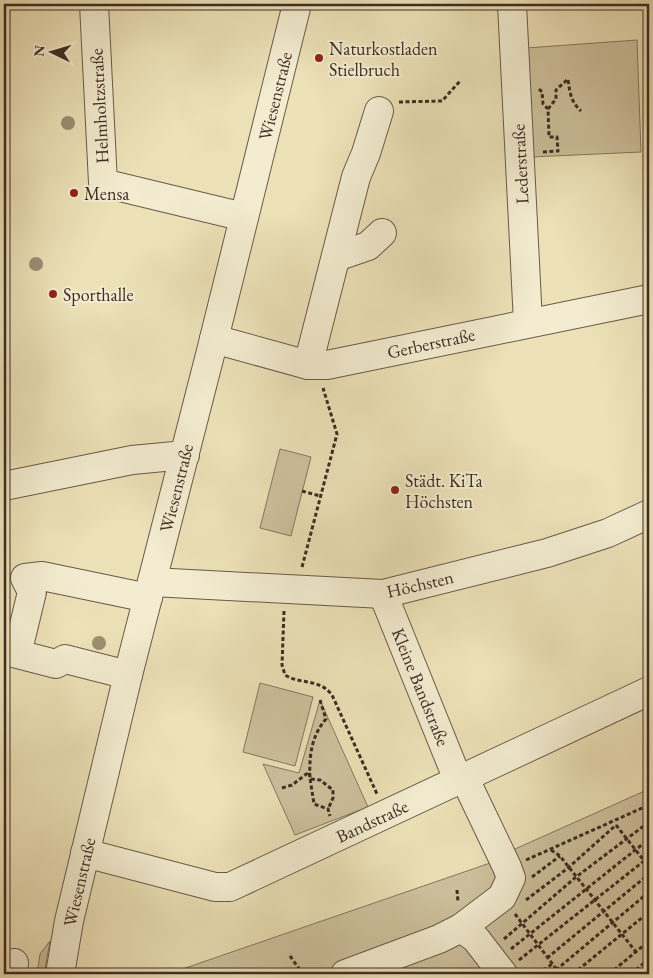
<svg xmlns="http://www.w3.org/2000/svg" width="653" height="978" font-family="'EB Garamond',serif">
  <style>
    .green { fill: #cec29e; stroke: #867861 }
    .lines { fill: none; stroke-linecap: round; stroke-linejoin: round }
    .minor-casing { stroke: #6a5a49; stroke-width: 30 }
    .path { stroke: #3e2d24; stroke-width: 3; stroke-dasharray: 4 2.5; stroke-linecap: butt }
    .minor { stroke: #f3ecd0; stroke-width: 28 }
    .tree { fill: #9c8e73 }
    .poi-dot { fill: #8f2418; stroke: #f3ecd0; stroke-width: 2 }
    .labels { text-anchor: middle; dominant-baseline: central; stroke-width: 4; stroke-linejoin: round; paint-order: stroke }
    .poi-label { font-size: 18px; fill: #3e2d24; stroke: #f3ecd0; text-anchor: start }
    .street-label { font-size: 18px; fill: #3e2d24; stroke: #f3ecd0 }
  </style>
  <rect width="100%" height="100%" fill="#ece1b7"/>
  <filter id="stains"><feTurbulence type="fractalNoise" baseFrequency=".004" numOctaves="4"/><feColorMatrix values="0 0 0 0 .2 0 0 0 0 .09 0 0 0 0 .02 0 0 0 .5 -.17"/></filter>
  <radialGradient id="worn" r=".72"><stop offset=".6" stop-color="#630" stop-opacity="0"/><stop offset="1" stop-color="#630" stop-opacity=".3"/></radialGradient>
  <!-- green -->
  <g class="green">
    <path d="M637,40L641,152L531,157L526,48Z"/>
    <path d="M280,449L311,457L291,536L260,528Z"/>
    <path d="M260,683L313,697L295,766L243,752Z"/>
    <path d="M320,700L368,807L295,835L263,764L299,773Z"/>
    <path d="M649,789V974H168L496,861L495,858Z"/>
    <path d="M50,941L44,974H37L40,954Z"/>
  </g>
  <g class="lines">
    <!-- minor casing -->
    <g class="minor-casing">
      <g id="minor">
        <path d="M94,4L103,183L244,217"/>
        <path d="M512,4L528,323"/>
        <path d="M336,257L368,246L382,233"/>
        <path d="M214,339L308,365H327L649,299"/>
        <path d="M308,365L356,177L366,153L379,111"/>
        <path d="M4,486L132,460L185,455"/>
        <path d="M152,582L383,594L547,553L608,533L649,514"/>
        <path d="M383,594L458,780"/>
        <path d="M128,675L65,659L56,664L17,654L32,592L25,578L42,576L148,598"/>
        <path d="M85,853L215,887H230L649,691"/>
        <path d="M461,928L476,939L503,974"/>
        <path d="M13,974L14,963"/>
        <path d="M60,974L69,921L128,675L211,351L297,4"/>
        <path d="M345,974L439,939L461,928L502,897L511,878L507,867L464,777"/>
      </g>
    </g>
    <!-- path -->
    <g class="path">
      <path d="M568,80C570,93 571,102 581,111"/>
      <path d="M539,89L542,92L543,104L548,109L549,137H557L558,151L541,152"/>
      <path d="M399,102L442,101L460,81"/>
      <path d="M548,109L556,99V90L568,79"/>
      <path d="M302,491L320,496"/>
      <path d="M302,567L337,434L323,388"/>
      <path d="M284,611L282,665L285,675C301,685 319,678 332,695L377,794"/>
      <path d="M320,700L326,719C311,736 309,757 310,779L320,780L333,790V798L328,809"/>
      <path d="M282,788L292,785L309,772L314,804L328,809L330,816"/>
      <path d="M616,825L649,867"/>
      <path d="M551,850L560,856L636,952"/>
      <path d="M526,860L649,805"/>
      <path d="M532,877L560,856"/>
      <path d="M457,890L458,902"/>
      <path d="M526,900L568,868L616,825"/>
      <path d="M515,914L560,974"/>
      <path d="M504,939L576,877L649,822"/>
      <path d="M511,949L649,839"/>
      <path d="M290,956L303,974"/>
      <path d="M547,958L649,874"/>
      <path d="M519,960L649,857"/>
      <path d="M556,970L649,892"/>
      <path d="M538,974L552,964"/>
      <path d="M573,974L649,912"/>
      <path d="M609,974L649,941"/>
      <path d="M631,974L649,959"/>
    </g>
    <!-- minor -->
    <use href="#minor" class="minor"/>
  </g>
  <!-- trees -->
  <g class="tree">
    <circle cx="68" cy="123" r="7"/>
    <circle cx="36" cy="264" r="7"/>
    <circle cx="99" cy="643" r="7"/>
  </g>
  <!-- markers -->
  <g class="poi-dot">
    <circle cx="319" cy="58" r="5"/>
    <circle cx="74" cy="193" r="5"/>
    <circle cx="53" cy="294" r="5"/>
    <circle cx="395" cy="490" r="5"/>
  </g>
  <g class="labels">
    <!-- poi labels -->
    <g class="poi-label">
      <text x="329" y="48">Naturkostladen<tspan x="329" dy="21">Stielbruch</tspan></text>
      <text x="84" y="193">Mensa</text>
      <text x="63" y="294">Sporthalle</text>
      <text x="405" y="480">Städt. KiTa<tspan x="405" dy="21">Höchsten</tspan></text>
    </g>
    <!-- street labels -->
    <g class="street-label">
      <text transform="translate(275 96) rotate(-76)">Wiesenstraße</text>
      <text transform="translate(99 106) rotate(-93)">Helmholtzstraße</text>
      <text transform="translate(520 164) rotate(-93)">Lederstraße</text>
      <text transform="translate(431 343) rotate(-12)">Gerberstraße</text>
      <text transform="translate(176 488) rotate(-76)">Wiesenstraße</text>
      <text transform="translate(420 584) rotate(-13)">Höchsten</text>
      <text transform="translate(421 687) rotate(68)">Kleine Bandstraße</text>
      <text transform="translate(372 821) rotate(-25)">Bandstraße</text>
      <text transform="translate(79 882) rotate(-77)">Wiesenstraße</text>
    </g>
  </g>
  <!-- margin -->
  <rect width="653" height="978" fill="none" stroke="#ece1b7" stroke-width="20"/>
  <rect x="5" y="5" width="643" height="968" fill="none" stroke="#3e2d24" stroke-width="2.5"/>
  <rect x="10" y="10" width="633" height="958" fill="none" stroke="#3e2d24"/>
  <!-- north arrow -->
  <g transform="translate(52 52) rotate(275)" stroke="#f3ecd0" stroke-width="4" paint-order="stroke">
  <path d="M0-4L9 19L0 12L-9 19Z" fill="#3e2d24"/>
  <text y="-8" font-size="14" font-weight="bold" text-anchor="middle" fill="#3e2d24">N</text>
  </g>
  <rect width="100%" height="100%" filter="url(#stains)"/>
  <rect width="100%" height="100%" fill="url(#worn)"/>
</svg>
